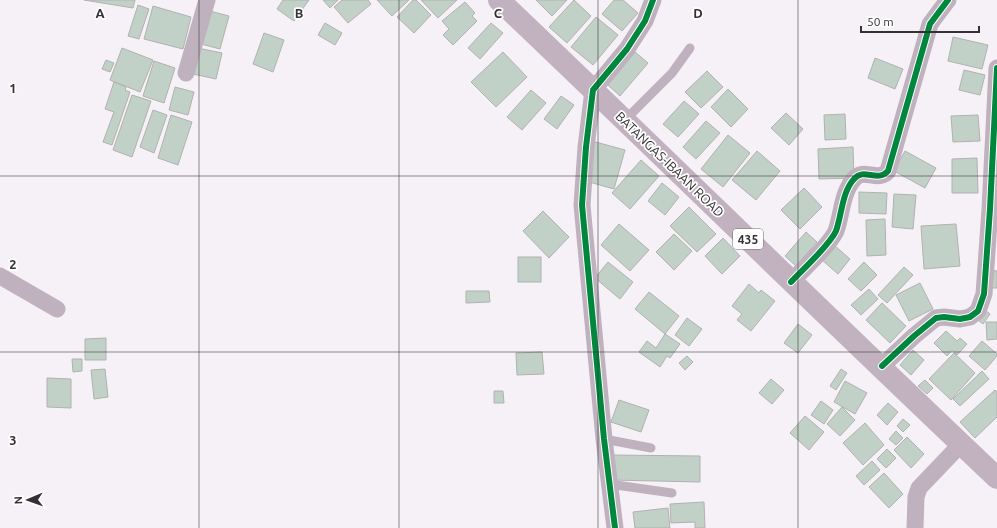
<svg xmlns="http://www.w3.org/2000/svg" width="997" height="528" font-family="Ubuntu,sans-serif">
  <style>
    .building { fill: #c2d1c7; stroke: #b1b1b1 }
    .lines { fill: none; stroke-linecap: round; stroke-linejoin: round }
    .lane { stroke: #c0b1bf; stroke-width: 9 }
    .street { stroke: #c0b1bf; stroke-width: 17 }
    .primary { stroke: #c2b2c0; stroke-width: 22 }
    .cycleway-casing { stroke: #fff; stroke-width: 8 }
    .cycleway { stroke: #00873e; stroke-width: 6 }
    .grid { fill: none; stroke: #343034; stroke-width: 1; stroke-opacity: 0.55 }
    .labels { text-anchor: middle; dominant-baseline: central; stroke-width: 3.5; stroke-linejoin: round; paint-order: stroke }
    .shield { fill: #fff; stroke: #716e71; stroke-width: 1 }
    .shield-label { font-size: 12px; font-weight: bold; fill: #343034 }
    .street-label { font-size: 13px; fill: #343034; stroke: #fff }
    .grid-label { font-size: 13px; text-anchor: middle; font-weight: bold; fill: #343034; stroke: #fff; stroke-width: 3.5; stroke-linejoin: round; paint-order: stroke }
  </style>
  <rect width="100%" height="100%" fill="#f6f1f6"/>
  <!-- building -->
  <g class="building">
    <path d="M84,0H135L133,8Z"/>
    <path d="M283,0H309L294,21L277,9Z"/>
    <path d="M323,0H338L330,8Z"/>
    <path d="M342,0H368L371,4L348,23L334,7Z"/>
    <path d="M377,0H409L392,16Z"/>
    <path d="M413,0H416L431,15L414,33L397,17Z"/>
    <path d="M421,0H457L438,18Z"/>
    <path d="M536,0H567L552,16Z"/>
    <path d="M574,0L591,16L567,43L549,27Z"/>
    <path d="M614,0H623L638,13L622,31L602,14Z"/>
    <path d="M465,2L475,13L472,16L477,21L453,45L443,35L449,29L442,21Z"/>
    <path d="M138,5L149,9L139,39L128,36Z"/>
    <path d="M153,6L191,17L183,49L144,39Z"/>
    <path d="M210,11L229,16L220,49L201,44Z"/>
    <path d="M596,17L618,35L593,65L571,47Z"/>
    <path d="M325,23L342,33L335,45L318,35Z"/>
    <path d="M491,23L503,33L480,59L468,48Z"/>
    <path d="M264,33L284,40L273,72L253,64Z"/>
    <path d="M953,37L988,45L982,69L948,61Z"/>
    <path d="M193,47L222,53L216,79L188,73Z"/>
    <path d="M122,48L153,60L140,92L110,80Z"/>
    <path d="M503,52L527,77L496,107L471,82Z"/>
    <path d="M635,52L648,63L620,96L608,85Z"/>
    <path d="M875,58L903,69L895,89L868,78Z"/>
    <path d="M106,60L114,63L110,72L102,69Z"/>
    <path d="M154,61L175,68L164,103L143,96Z"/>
    <path d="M964,70L985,75L980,95L959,90Z"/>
    <path d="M707,71L723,87L701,108L685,92Z"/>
    <path d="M114,82L126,87L125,90L130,92L112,145L103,142L114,112L105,109Z"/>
    <path d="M175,87L194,92L188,115L169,110Z"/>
    <path d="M728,89L748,109L731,127L711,107Z"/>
    <path d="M531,90L546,103L522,130L507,117Z"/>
    <path d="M132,95L151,101L132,157L113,150Z"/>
    <path d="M561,96L574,105L557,129L544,119Z"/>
    <path d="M684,101L699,114L678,137L663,124Z"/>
    <path d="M153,110L167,115L154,153L140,147Z"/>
    <path d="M786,113L803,129L789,145L771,128Z"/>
    <path d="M845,114L846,139L825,140L824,115Z"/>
    <path d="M171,115L192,122L178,165L158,158Z"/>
    <path d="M978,115L980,141L953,142L951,116Z"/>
    <path d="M706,121L720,133L696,159L683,147Z"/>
    <path d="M728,135L750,153L723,187L701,169Z"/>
    <path d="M592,141L625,150L614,189L582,180Z"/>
    <path d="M853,147L854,178L819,179L818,149Z"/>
    <path d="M757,151L780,171L756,200L732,180Z"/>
    <path d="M905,151L936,168L925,188L894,171Z"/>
    <path d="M977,158L978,193H952V159Z"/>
    <path d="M641,160L659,176L630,209L612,193Z"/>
    <path d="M662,183L679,197L665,215L648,201Z"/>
    <path d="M804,188L822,207L800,229L781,210Z"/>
    <path d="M859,192L887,193L886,214L859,213Z"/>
    <path d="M894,194L916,195L913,229L892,227Z"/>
    <path d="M689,207L716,234L697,252L670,226Z"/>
    <path d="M543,211L569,237L549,258L523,231Z"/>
    <path d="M885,219L886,255L867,256L866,220Z"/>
    <path d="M619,224L649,250L630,271L601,245Z"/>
    <path d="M956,224L960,266L924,269L921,226Z"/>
    <path d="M806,232L817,242L796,266L785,256Z"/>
    <path d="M674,234L692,251L674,270L656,252Z"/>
    <path d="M723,238L740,256L722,274L705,256Z"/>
    <path d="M834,245L850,259L838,274L822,260Z"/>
    <rect x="518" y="257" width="23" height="25"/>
    <path d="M608,262L633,282L620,299L595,278Z"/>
    <path d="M864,262L877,275L861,291L848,279Z"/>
    <path d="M904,267L913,275L887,303L878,295Z"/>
    <path d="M991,270L997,271V288H991Z"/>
    <path d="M920,283L933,309L909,321L896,295Z"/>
    <path d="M749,284L759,293L761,290L775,301L751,331L737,320L742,314L732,306Z"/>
    <path d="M869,289L878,299L861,315L851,305Z"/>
    <path d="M466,291H489L490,302L466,303Z"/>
    <path d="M649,292L679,316L665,334L635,309Z"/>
    <path d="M882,303L906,326L890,343L866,320Z"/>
    <path d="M985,310L990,314L983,324L978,320Z"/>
    <path d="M687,318L702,329L689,346L675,335Z"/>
    <path d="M986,322H997V339L987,340Z"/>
    <path d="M798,324L812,335L798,353L784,343Z"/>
    <path d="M946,331L957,341L960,338L967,344L957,355L952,350L947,356L934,343Z"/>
    <path d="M665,334L680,344L670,358L667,356L660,367L639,352L647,341L656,348Z"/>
    <path d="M106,338V360H85V339Z"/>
    <path d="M982,341L997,354V356L985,370L969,356Z"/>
    <path d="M913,350L924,360L911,375L900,365Z"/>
    <path d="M542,352L544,374L517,375L516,353Z"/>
    <path d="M954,353L975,373L951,400L929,379Z"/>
    <path d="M687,356L693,362L685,370L679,363Z"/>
    <path d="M72,359H82V371L73,372Z"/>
    <path d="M105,369L108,397L94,399L91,370Z"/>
    <path d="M841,369L847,373L836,390L830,386Z"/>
    <path d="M982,371L989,379L960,406L953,399Z"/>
    <path d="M47,378L71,379V408L47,407Z"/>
    <path d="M771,379L784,390L772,404L759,393Z"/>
    <path d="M925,380L933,388L927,394L918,386Z"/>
    <path d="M845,381L867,393L855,414L834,402Z"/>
    <path d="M995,390L997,392V417L975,438L960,422Z"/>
    <path d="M494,391H503L504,403H494Z"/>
    <path d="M619,400L649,410L641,432L611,422Z"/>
    <path d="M821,401L833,410L824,424L811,415Z"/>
    <path d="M888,403L898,412L887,425L877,415Z"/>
    <path d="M842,407L855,420L840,436L827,424Z"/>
    <path d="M805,416L824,432L809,450L790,433Z"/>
    <path d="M903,419L910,425L903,432L897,426Z"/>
    <path d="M865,423L884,445L863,465L843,443Z"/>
    <path d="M896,431L903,438L896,445L889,439Z"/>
    <path d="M907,437L924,454L911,468L894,450Z"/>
    <path d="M887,449L896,458L886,468L877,459Z"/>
    <path d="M612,455L700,456V482L612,480Z"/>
    <path d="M872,461L880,470L864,485L856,476Z"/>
    <path d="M884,473L903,494L889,508L869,487Z"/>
    <path d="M704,502L705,528H695V522L671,523L670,504Z"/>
    <path d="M668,508L670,528H635L633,512Z"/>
  </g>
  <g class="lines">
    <!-- lane -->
    <g class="lane">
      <path d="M625,120L672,73L690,48"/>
      <path d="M604,439L651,448"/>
      <path d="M609,484L672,493"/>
    </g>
    <!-- street -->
    <g class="street">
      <path d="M186,73L207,0"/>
      <path d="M0,276L57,309"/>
      <path d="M791,282C803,269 829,246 836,231C842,214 842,192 854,179C864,167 877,183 888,171L930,24L948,0"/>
      <path d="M882,366L914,336L936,318L944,317L960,319L970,317L978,311L984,294L990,209L997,68"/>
      <path d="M615,528L604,439L582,205L586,147L593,90L627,49L645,21L653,0"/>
      <path d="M915,528L916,497L919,488L961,444"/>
    </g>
    <!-- primary -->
    <path class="primary" d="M499,0C666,159 830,320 997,478"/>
    <!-- cycleway casing -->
    <g class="cycleway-casing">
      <g id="cycleway">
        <path d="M791,282C803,269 829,246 836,231C842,214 842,192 854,179C864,167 877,183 888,171L930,24L948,0"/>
        <path d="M882,366L914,336L936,318L944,317L960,319L970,317L978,311L984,294L990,209L997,68"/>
        <path d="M615,528L604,439L582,205L586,147L593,90L627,49L645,21L653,0"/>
      </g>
    </g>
    <!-- cycleway -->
    <use href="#cycleway" class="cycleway"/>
  </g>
  <!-- grid -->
  <path class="grid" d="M199,0V528M399,0V528M598,0V528M798,0V528M0,176H997M0,352H997"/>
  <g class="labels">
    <!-- shield labels -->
    <rect class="shield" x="733" y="229" width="30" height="20" rx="3"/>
    <g class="shield-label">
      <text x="748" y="239">435</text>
    </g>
    <!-- street labels -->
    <g class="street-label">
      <text transform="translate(670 164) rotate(44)">BATANGAS-IBAAN ROAD</text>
    </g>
  </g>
  <g class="grid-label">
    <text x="100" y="18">A</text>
    <text x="299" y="18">B</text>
    <text x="498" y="18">C</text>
    <text x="698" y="18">D</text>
    <text x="13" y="93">1</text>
    <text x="13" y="269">2</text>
    <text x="13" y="445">3</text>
  </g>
  <!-- north arrow -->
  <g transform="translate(28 500) rotate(268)" stroke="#ffffff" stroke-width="3" paint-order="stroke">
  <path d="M0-3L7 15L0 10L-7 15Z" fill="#343034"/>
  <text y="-6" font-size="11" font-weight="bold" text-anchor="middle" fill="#343034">N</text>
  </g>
  <!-- scale -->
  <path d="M861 26v6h118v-6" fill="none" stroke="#343034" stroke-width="2"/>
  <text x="867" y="26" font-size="12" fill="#343034" stroke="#ffffff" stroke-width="3" paint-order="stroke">50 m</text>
</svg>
